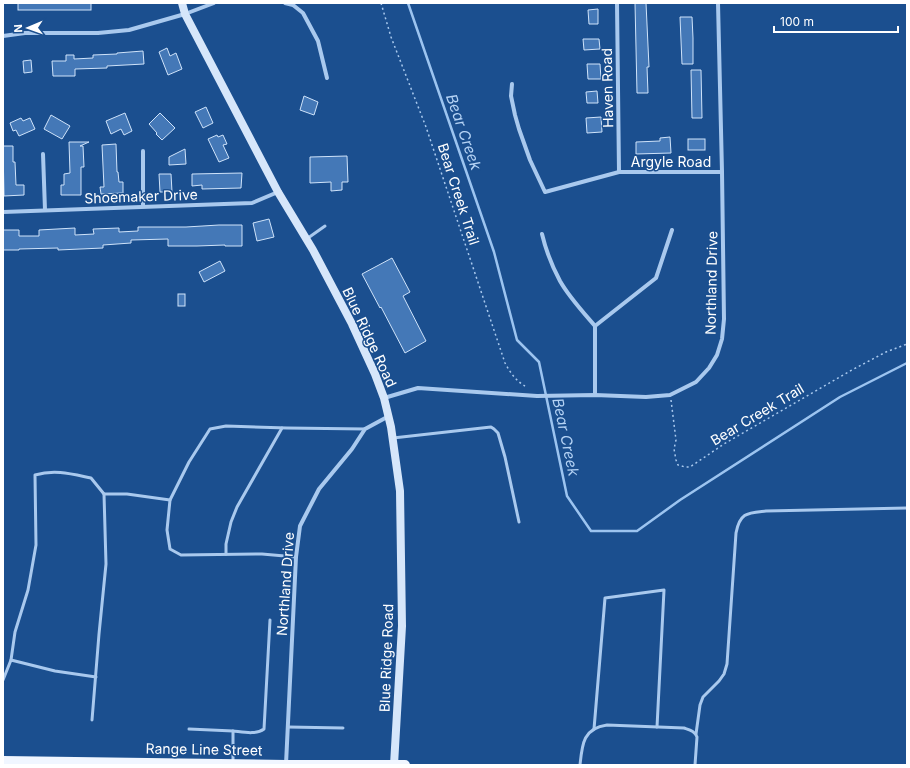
<svg xmlns="http://www.w3.org/2000/svg" width="910" height="768" font-family="Inter,sans-serif">
  <style>
    .lines { fill: none; stroke-linecap: round; stroke-linejoin: round }
    .stream { stroke: #9cc4f0; stroke-width: 2.5 }
    .building { fill: #4478b7; stroke: #cfe3fa }
    .path { stroke: #a9c9ee; stroke-width: 1.5; stroke-dasharray: 2 3; stroke-linecap: butt }
    .lane { stroke: #a9c9ee; stroke-width: 3 }
    .street { stroke: #a9c9ee; stroke-width: 4 }
    .secondary { stroke: #d6e6fa; stroke-width: 8 }
    .primary { stroke: #f0f6ff; stroke-width: 10 }
    .labels { text-anchor: middle; dominant-baseline: central; stroke-width: 3; stroke-linejoin: round; paint-order: stroke }
    .street-label { font-size: 14px; fill: #fff; stroke: #1b4f8f }
    .water-label { font-size: 15px; font-style: italic; fill: #b5d3f5; stroke: #1b4f8f }
  </style>
  <rect width="100%" height="100%" fill="#1b4f8f"/>
  <g class="lines">
    <!-- stream -->
    <path class="stream" d="M408,3L494,252L517,340L539,362L567,496L591,531H637L680,500L840,397L907,363"/>
  </g>
  <!-- building -->
  <g class="building">
    <rect x="18" y="3" width="73" height="7"/>
    <path d="M635,3H646L649,67H647L648,93H637Z"/>
    <path d="M598,9V24H589L588,10Z"/>
    <path d="M680,17H692L693,38V64H682Z"/>
    <path d="M583,39H599L600,49L584,50Z"/>
    <path d="M167,48L170,56L176,53L182,69L168,75L159,52Z"/>
    <path d="M143,51L144,64L107,66V68L75,69V76H53L52,61H66V55H74V59L93,58V55L117,54V53Z"/>
    <path d="M31,60L32,72L24,73L23,61Z"/>
    <path d="M587,64H600L601,79H588Z"/>
    <path d="M691,70H701L702,118H692Z"/>
    <path d="M597,91L598,103H587L586,92Z"/>
    <path d="M304,96L318,102L314,115L300,110Z"/>
    <path d="M206,107L213,123L203,128L195,112Z"/>
    <path d="M125,113L132,131L124,135L121,129L111,134L106,121Z"/>
    <path d="M160,113L175,128L162,140L156,134L157,133L149,124Z"/>
    <path d="M51,115L70,126L62,139L44,129Z"/>
    <path d="M601,117L602,132L587,133L586,118Z"/>
    <path d="M21,118L23,121L30,118L35,129L19,136L16,130L13,131L10,123Z"/>
    <path d="M217,135L218,137L223,135L227,144L223,145L229,158L219,162L208,139Z"/>
    <path d="M670,137L671,153L636,154V142L660,141V138Z"/>
    <rect x="688" y="139" width="17" height="11"/>
    <path d="M69,142H89L80,146H83L84,167H81V195H61V185H64V174L70,173Z"/>
    <path d="M116,144L117,172H118L119,182H123V193L101,194L100,187H104L102,145Z"/>
    <path d="M3,146H13V162H15L16,185H24V195L4,196Z"/>
    <path d="M185,149L186,164L169,165V157Z"/>
    <path d="M347,156L348,182H342V190L331,191V182L310,183V157Z"/>
    <path d="M242,173L241,188L202,189V185L192,186V174Z"/>
    <path d="M159,174H171L172,192H160Z"/>
    <path d="M269,219L274,237L257,241L253,223Z"/>
    <path d="M219,225H242V246H225V245L197,246H168V239L131,240V243L103,245V248L58,250V248L19,249V250H3V230H19V236H39V230L75,228V235L94,234L93,229L119,228V232L138,231V227H186Z"/>
    <path d="M392,258L410,292L403,296L426,341L405,353L381,307L380,308L362,274Z"/>
    <path d="M220,261L225,271L204,282L199,272Z"/>
    <rect x="178" y="294" width="7" height="12"/>
  </g>
  <g class="lines">
    <!-- path -->
    <g class="path">
      <path d="M381,3L391,37L426,127L505,363C510,372 515,380 525,386"/>
      <path d="M671,400L676,440L674,449L676,460L678,465L685,467H690L724,444L850,371L886,352L907,344"/>
    </g>
    <!-- lane -->
    <g class="lane">
      <path d="M308,238L325,226"/>
      <path d="M393,438L482,428L491,427L494,429L498,433L505,457L519,522"/>
      <path d="M226,554V544L231,522L237,507L282,428"/>
      <path d="M296,557L262,554L181,555L170,549L167,530L170,500L189,462L210,429L226,426L287,428L365,429"/>
      <path d="M11,660L15,632L28,590L36,545L35,475C55,469 72,474 91,478L104,494"/>
      <path d="M3,680L11,660L55,671L96,677"/>
      <path d="M92,720L99,634L106,564L104,494H127L170,500"/>
      <path d="M288,727L343,728"/>
      <path d="M189,729L233,731V762"/>
      <path d="M594,729L605,598L664,590L657,727"/>
      <path d="M233,731C243,732 256,735 264,729L270,620"/>
      <path d="M696,734L700,705L703,697L719,681L724,674L727,664L736,533C740,512 748,513 766,511L907,508"/>
      <path d="M580,765C582,745 583,728 607,725L684,728C690,730 695,731 697,737L695,765"/>
    </g>
    <!-- street -->
    <g class="street">
      <path d="M285,3L293,5L303,13L318,41L327,78"/>
      <path d="M617,3L619,172"/>
      <path d="M3,36L25,33H98L129,30L185,14L214,3"/>
      <path d="M512,84L511,96L515,115L519,129L530,160L545,192L619,172H722"/>
      <path d="M143,151V206"/>
      <path d="M43,154L45,210"/>
      <path d="M3,212L252,203L278,192"/>
      <path d="M542,234C546,251 552,266 560,281C569,297 583,312 595,326V395"/>
      <path d="M595,326L656,278L672,230"/>
      <path d="M384,398L418,388L537,396L595,395L646,397L670,395L696,382L709,368L717,355L722,339L724,319L722,172L718,3"/>
      <path d="M286,764L296,557L300,526L319,489L352,449L365,429L389,416"/>
    </g>
    <!-- secondary -->
    <path class="secondary" d="M182,3L185,14L278,192L313,250L352,324L375,374L384,398L391,427L400,491L402,626L394,765"/>
    <!-- primary -->
    <path class="primary" d="M3,761L286,765H405"/>
  </g>
  <g class="labels">
    <!-- street labels -->
    <g class="street-label">
      <text transform="translate(607 88) rotate(-91)">Haven Road</text>
      <text x="671" y="161">Argyle Road</text>
      <text transform="translate(459 194) rotate(72)">Bear Creek Trail</text>
      <text transform="translate(141 196) rotate(-2)">Shoemaker Drive</text>
      <text transform="translate(711 283) rotate(-89)">Northland Drive</text>
      <text transform="translate(370 337) rotate(65)">Blue Ridge Road</text>
      <text transform="translate(757 414) rotate(-31)">Bear Creek Trail</text>
      <text transform="translate(285 584) rotate(-86)">Northland Drive</text>
      <text transform="translate(386 658) rotate(-88)">Blue Ridge Road</text>
      <text transform="translate(204 749) rotate(1)">Range Line Street</text>
    </g>
    <!-- water labels -->
    <g class="water-label">
      <text transform="translate(464 132) rotate(71)">Bear Creek</text>
      <text transform="translate(566 437) rotate(78)">Bear Creek</text>
    </g>
  </g>
  <!-- border -->
  <rect width="910" height="768" fill="none" stroke="#ffffff" stroke-width="8"/>
  <!-- north arrow -->
  <g transform="translate(28 28) rotate(268)" stroke="#1b4f8f" stroke-width="3" paint-order="stroke">
  <path d="M0-3L7 15L0 10L-7 15Z" fill="#ffffff"/>
  <text y="-6" font-size="11" font-weight="bold" text-anchor="middle" fill="#ffffff">N</text>
  </g>
  <!-- scale -->
  <path d="M774 26v6h124v-6" fill="none" stroke="#ffffff" stroke-width="2"/>
  <text x="780" y="26" font-size="12" fill="#ffffff" stroke="#1b4f8f" stroke-width="3" paint-order="stroke">100 m</text>
</svg>
